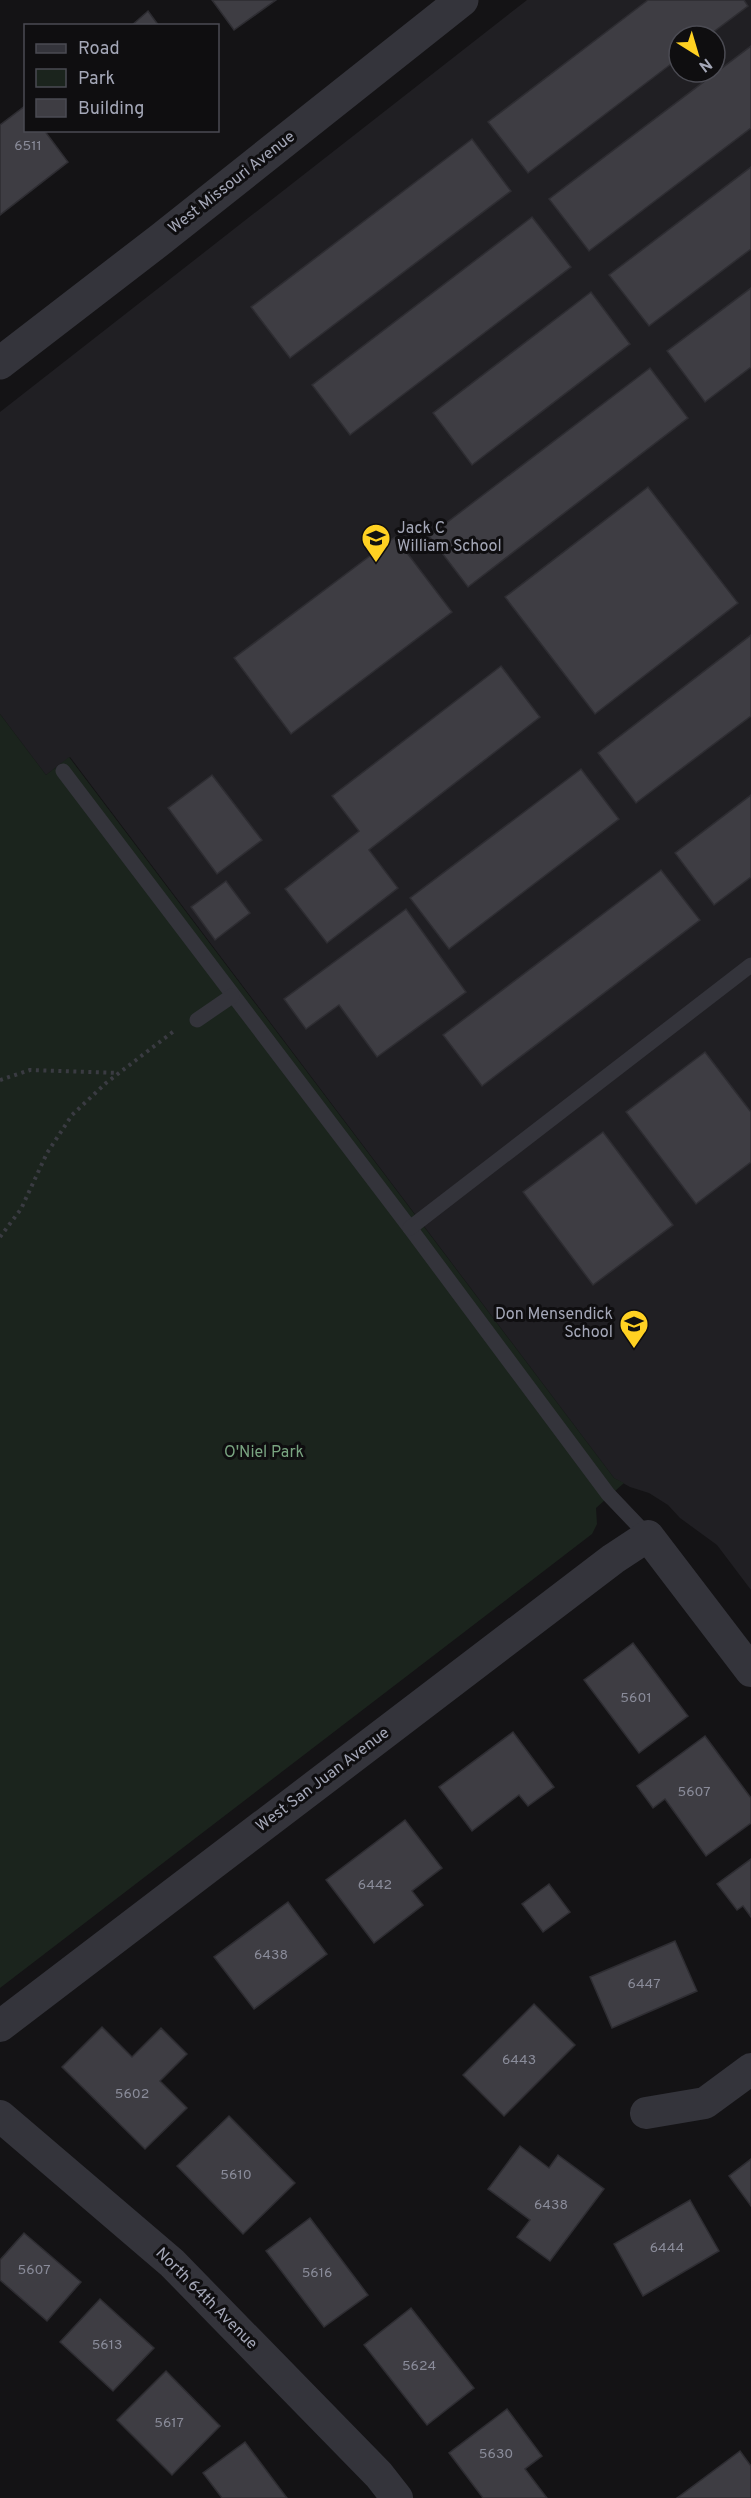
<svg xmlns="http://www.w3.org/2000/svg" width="751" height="2498" font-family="Overpass,sans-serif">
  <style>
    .built { fill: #201f23; fill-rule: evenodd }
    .green { fill: #1b241d }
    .building { fill: #3e3d43; stroke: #2e2d32; stroke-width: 1.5 }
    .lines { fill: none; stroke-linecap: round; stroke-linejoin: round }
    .path { stroke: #3a3b42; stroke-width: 4; stroke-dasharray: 3 4.5; stroke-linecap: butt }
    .service { stroke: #34343b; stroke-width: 15 }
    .minor { stroke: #34343b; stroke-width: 32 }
    .tertiary { stroke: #34343b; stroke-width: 33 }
    .labels { text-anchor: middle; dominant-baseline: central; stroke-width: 6; stroke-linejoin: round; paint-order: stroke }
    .number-label { font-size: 14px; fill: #8a8c9a }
    .street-label { font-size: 16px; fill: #a4a7b7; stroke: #0f0e10 }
    .poi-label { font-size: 16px; fill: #a4a7b7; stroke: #0f0e10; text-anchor: start }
    .park-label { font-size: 16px; fill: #79a481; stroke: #0f0e10 }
  </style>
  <rect width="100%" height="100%" fill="#141315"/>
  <!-- built -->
  <path class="built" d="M527,0H751V1590L717,1545L680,1518L668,1505L649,1493L630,1487L614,1478L70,757L46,775L0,714V412ZM679,36H715V72H679Z"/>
  <!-- green -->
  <path class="green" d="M0,714L46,775L69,757L614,1478L624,1483L596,1508L597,1524L592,1534L0,1988Z"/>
  <!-- building -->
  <g class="building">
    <path d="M212,0H276L234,30Z"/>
    <path d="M648,0H744L748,6L708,36H679V58L528,173L488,122Z"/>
    <path d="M148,11L159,26H131Z"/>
    <path d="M751,46V128L589,251L549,199Z"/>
    <path d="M25,106L26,130H44L68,162L0,215V125Z"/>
    <path d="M472,139L511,191L290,358L251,307Z"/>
    <path d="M751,167V249L649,326L609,275Z"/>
    <path d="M532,217L571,267L350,435L312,385Z"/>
    <path d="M751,288V367L705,402L667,351Z"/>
    <path d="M591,292L630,344L472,465L433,413Z"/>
    <path d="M650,368L688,418L468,587L429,536Z"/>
    <path d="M648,487L738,603L595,714L505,597Z"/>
    <path d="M395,537L452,612L291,734L234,658Z"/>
    <path d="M751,635V716L636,803L598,753Z"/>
    <path d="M501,666L540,717L369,850L398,888L327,943L285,889L359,831L332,796Z"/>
    <path d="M581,769L619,819L449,949L410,898Z"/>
    <path d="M212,775L262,840L217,874L168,808Z"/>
    <path d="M751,795V877L714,905L675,853Z"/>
    <path d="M661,870L700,920L482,1086L443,1035Z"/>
    <path d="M226,881L250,913L215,940L191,907Z"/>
    <path d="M406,909L466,992L377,1057L339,1005L306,1029L284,999Z"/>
    <path d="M705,1052L751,1112V1162L696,1204L626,1112Z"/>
    <path d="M603,1132L673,1225L593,1285L523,1192Z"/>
    <path d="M633,1643L688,1716L639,1753L584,1680Z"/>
    <path d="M513,1732L554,1787L528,1806L519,1795L472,1831L439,1787Z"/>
    <path d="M705,1736L751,1798V1823L706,1856L665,1799L653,1808L637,1786Z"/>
    <path d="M405,1820L442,1868L412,1891L423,1905L374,1943L326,1880Z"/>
    <path d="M751,1859V1917L743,1906L737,1910L717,1884Z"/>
    <path d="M549,1884L570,1912L543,1932L522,1904Z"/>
    <path d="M288,1902L327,1954L254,2009L214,1957Z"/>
    <path d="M675,1941L697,1991L612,2028L590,1977Z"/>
    <path d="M534,2004L575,2045L504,2116L463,2075Z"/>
    <path d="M102,2027L132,2057L161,2028L187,2054L160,2081L187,2108L145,2149L62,2067Z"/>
    <path d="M229,2116L295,2183L243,2234L177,2166Z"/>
    <path d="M520,2146L549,2168L558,2155L604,2189L550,2261L517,2237L530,2220L488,2189Z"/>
    <path d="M751,2159V2206L729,2176Z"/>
    <path d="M690,2200L719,2251L643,2296L614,2244Z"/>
    <path d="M310,2218L368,2295L324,2327L266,2251Z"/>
    <path d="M24,2233L81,2282L47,2321L0,2280V2260Z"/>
    <path d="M100,2299L154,2348L113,2391L60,2342Z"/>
    <path d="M411,2308L474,2388L427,2425L364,2345Z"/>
    <path d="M166,2371L220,2426L172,2475L117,2420Z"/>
    <path d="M507,2409L542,2456L525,2469L547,2498H483L449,2453Z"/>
    <path d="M245,2442L287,2498H222L203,2473Z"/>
    <path d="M740,2451L751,2466V2498H677Z"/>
  </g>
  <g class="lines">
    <!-- path -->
    <g class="path">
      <path d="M0,1080L30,1070L118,1073"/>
      <path d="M0,1237L21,1209L47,1153L72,1115L106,1083L174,1031"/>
    </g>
    <!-- service -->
    <g class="service">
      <path d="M63,771L410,1228L608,1494L648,1536"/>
      <path d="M197,1020L232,996"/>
      <path d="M410,1228L751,965"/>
    </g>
    <!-- minor -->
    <g class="minor">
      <path d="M0,2026L613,1559L648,1536L751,1671"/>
      <path d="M646,2113L705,2103L751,2069"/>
      <path d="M0,2116L172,2263L379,2475L397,2498"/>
    </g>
    <!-- tertiary -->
    <path class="tertiary" d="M0,363L161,239L462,0"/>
  </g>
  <!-- icons -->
  <defs>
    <g id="school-pin" transform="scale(1.5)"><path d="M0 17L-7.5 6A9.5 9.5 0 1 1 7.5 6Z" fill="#ffd122" stroke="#0f0e10"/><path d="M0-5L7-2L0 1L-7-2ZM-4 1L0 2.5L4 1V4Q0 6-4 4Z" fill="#111"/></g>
  </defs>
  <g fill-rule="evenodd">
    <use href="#school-pin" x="376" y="538"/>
    <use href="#school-pin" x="634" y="1324"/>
  </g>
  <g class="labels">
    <!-- number labels -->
    <g class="number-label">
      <text x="28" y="146">6511</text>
      <text x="636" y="1698">5601</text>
      <text x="694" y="1792">5607</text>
      <text x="375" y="1885">6442</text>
      <text x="271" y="1955">6438</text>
      <text x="644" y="1984">6447</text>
      <text x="519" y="2060">6443</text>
      <text x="132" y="2094">5602</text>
      <text x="236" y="2175">5610</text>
      <text x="551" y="2205">6438</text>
      <text x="667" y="2248">6444</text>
      <text x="34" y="2270">5607</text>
      <text x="317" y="2273">5616</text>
      <text x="107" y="2345">5613</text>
      <text x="419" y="2366">5624</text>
      <text x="169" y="2423">5617</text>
      <text x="496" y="2454">5630</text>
    </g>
    <!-- street labels -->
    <g class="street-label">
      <text transform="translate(232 183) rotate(-38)">West Missouri Avenue</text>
      <text transform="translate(323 1780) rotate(-37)">West San Juan Avenue</text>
      <text transform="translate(206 2299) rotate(45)">North 64th Avenue</text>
    </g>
    <!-- poi labels -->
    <g class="poi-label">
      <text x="397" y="529">Jack C<tspan x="397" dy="18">William School</tspan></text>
      <text x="613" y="1315" text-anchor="end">Don Mensendick<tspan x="613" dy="18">School</tspan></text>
    </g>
    <!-- park labels -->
    <g class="park-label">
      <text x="264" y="1453">O'Niel Park</text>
    </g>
  </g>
  <!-- legend -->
  <rect x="24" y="24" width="195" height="108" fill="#0f0e10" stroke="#4b4b53" stroke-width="1.5"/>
  <rect x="36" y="44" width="30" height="9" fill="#34343b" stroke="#4b4b53" stroke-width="1.5"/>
  <text x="78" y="54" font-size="18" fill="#a4a7b7">Road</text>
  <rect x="36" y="69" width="30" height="18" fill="#1b241d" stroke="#4b4b53" stroke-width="1.5"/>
  <text x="78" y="84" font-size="18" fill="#a4a7b7">Park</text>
  <rect x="36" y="99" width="30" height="18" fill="#3e3d43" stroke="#4b4b53" stroke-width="1.5"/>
  <text x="78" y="114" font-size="18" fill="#a4a7b7">Building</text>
  <!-- north arrow -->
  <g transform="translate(697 54) rotate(143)"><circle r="28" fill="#0f0e10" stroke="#4b4b53" stroke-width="1.5"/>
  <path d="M0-4.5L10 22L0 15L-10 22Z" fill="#ffd122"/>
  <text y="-9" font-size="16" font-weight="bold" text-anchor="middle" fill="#a4a7b7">N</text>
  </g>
</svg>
